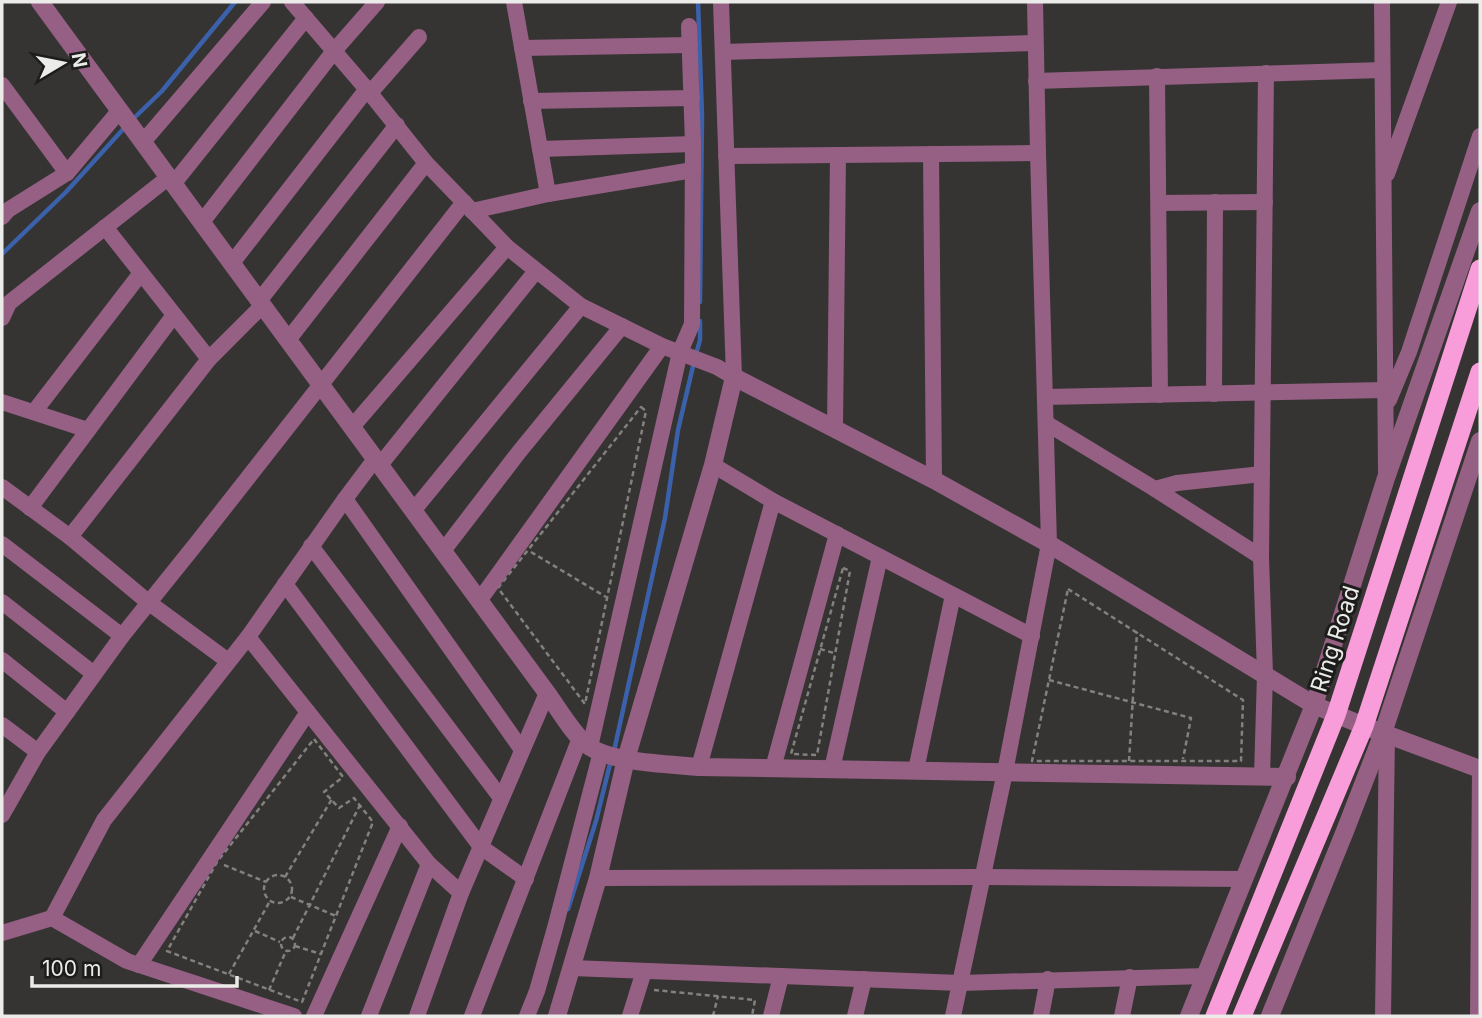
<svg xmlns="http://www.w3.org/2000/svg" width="1482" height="1018" font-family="Inter,sans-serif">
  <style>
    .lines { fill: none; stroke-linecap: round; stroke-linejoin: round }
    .stream { stroke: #3c61ab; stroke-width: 4.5 }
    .path { stroke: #82817f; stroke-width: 2.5; stroke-dasharray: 5 3.5; stroke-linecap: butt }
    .minor { stroke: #956083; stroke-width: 16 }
    .tertiary { stroke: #956083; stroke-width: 18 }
    .trunk { stroke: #f89cda; stroke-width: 19 }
    .labels { text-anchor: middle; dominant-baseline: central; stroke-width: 6; stroke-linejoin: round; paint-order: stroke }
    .street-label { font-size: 23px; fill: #ebebe9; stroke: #1c1c1b }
  </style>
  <rect width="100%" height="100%" fill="#353432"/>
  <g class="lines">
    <!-- stream -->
    <g class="stream">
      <path d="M698,2L702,115L700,302"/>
      <path d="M132,120L162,91L235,2"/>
      <path d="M2,254L66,192L126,126"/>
      <path d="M696,354L700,340V321"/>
      <path d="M614,751L665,518L678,430L694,362"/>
      <path d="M568,909L596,821L611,760"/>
    </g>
    <!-- path -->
    <g class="path">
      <path d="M641,407L646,411L585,704L498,588Z"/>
      <path d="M531,552L606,597"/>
      <path d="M843,568L850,571L817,755L791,754Z"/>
      <path d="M1068,589L1243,700L1241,761H1032Z"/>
      <path d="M820,649L834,653"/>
      <path d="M1049,680L1191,718L1183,759"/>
      <path d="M314,739L343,777L324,792L339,808L354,798L373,822L302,1002L167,951L217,862Z"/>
      <path d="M1129,761L1137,632"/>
      <path d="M224,865L266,882"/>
      <circle cx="278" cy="889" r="14"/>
      <path d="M285,877L332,799"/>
      <path d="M291,897L336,916"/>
      <path d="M255,931L280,942"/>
      <circle cx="288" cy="944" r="7"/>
      <path d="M293,938L360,805"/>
      <path d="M295,946L321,954"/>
      <path d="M229,974L270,901"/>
      <path d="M269,990L286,951"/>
      <path d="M654,990L755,1000L752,1016"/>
      <path d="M713,1016L718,996"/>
    </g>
    <!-- minor -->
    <g class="minor">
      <path d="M292,2L370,93L426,163L507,247L581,306L662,346L717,367L734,377"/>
      <path d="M514,2L548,194"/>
      <path d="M721,2L734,377"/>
      <path d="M1382,2L1386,472"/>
      <path d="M522,48L690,45"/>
      <path d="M723,52L1035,43"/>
      <path d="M1157,76L1160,395"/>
      <path d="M1036,81L1382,70"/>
      <path d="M2,85L67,173"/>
      <path d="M370,93L419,37"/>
      <path d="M531,101L692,98"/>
      <path d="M143,142L263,2"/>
      <path d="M540,149L693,144"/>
      <path d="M931,154L934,480"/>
      <path d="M726,156L1038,153"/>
      <path d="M1387,174L1449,2"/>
      <path d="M174,183L306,18"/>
      <path d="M1159,203L1265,202"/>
      <path d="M472,211L548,194L693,170"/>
      <path d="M2,217L8,210L67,173L120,110"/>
      <path d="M202,222L334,51L377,2"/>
      <path d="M105,227L209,359"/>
      <path d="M232,263L367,89"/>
      <path d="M259,301L397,125"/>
      <path d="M2,318L9,303L169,177"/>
      <path d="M288,340L426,163"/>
      <path d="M1214,394L1215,202"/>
      <path d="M1045,397L1385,390"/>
      <path d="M1389,400L1409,352L1480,136"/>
      <path d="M2,402L88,430"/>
      <path d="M34,412L141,273"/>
      <path d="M1046,423L1155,489L1261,557"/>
      <path d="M352,427L507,247"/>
      <path d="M835,428L838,155"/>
      <path d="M380,465L536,271"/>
      <path d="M713,465L773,501L1032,636"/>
      <path d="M2,487L70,537L148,602L228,661"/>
      <path d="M1155,489L1177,483L1262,474"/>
      <path d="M345,499L522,750"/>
      <path d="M30,508L174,315"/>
      <path d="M413,511L581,306"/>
      <path d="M70,537L209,359L263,305"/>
      <path d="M2,544L122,636"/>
      <path d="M311,546L501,798"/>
      <path d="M443,551L519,452L622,326"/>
      <path d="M285,584L481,847L526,879"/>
      <path d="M479,601L662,346"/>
      <path d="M2,602L94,674"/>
      <path d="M248,637L429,864L461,893"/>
      <path d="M2,660L67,712"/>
      <path d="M2,725L38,752"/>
      <path d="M590,747L680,352L692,324L693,144L689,26"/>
      <path d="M699,767L773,501"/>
      <path d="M773,768L837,534"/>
      <path d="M832,769L880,557"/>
      <path d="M916,770L953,595"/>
      <path d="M1262,776L1265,674L1261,557L1266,73"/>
      <path d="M2,815L38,752L122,636L196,544L464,202"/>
      <path d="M598,878L983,877L1243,879"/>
      <path d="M52,918L104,820L248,637L345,499L375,459"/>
      <path d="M2,933L52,918L127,961L294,1016"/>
      <path d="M139,965L308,712"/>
      <path d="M572,968L960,983L1206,976"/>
      <path d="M314,1016L400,826"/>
      <path d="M369,1016L429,864"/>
      <path d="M417,1016L461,893L547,693"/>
      <path d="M472,1016L580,738"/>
      <path d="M527,1016L537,991L555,928L601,752"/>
      <path d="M630,1016L644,971"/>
      <path d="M771,1016L781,976"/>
      <path d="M855,1016L864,979"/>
      <path d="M953,1016L1005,772L1049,544L1038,153L1035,2"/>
      <path d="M1041,1016L1048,979"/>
      <path d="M1122,1016L1130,977"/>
      <path d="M1383,1016L1387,735"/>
      <path d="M1478,1016L1480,769"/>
    </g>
    <!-- tertiary -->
    <g class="tertiary">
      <path d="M40,2L547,693C558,708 573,734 587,745C610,763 670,764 699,767L1287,777"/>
      <path d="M557,1016L598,878L626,759L713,465L734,377L934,480L1049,544L1314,705L1364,726L1480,769"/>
      <path d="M1189,1016L1314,705L1386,478L1480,211"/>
      <path d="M1270,1016L1345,831L1383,733L1480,441"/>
    </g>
    <!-- trunk -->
    <g class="trunk">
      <path d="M1215,1016L1336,715L1480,269"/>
      <path d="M1242,1016L1364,726L1480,372"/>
    </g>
  </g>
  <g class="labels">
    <!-- street labels -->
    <g class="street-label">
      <text transform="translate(1335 639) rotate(-72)">Ring Road</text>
    </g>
  </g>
  <!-- border -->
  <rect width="1482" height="1018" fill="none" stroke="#ebebe9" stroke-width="7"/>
  <!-- north arrow -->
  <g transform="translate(63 63) rotate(80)" stroke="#1c1c1b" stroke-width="5" paint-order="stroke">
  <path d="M0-5L12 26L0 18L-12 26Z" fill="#ebebe9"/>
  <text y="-10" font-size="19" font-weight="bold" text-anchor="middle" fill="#ebebe9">N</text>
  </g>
  <!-- scale -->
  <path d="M32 976v10h205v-10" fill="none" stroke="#ebebe9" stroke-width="3.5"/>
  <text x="42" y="976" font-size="21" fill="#ebebe9" stroke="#1c1c1b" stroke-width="5" paint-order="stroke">100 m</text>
</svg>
